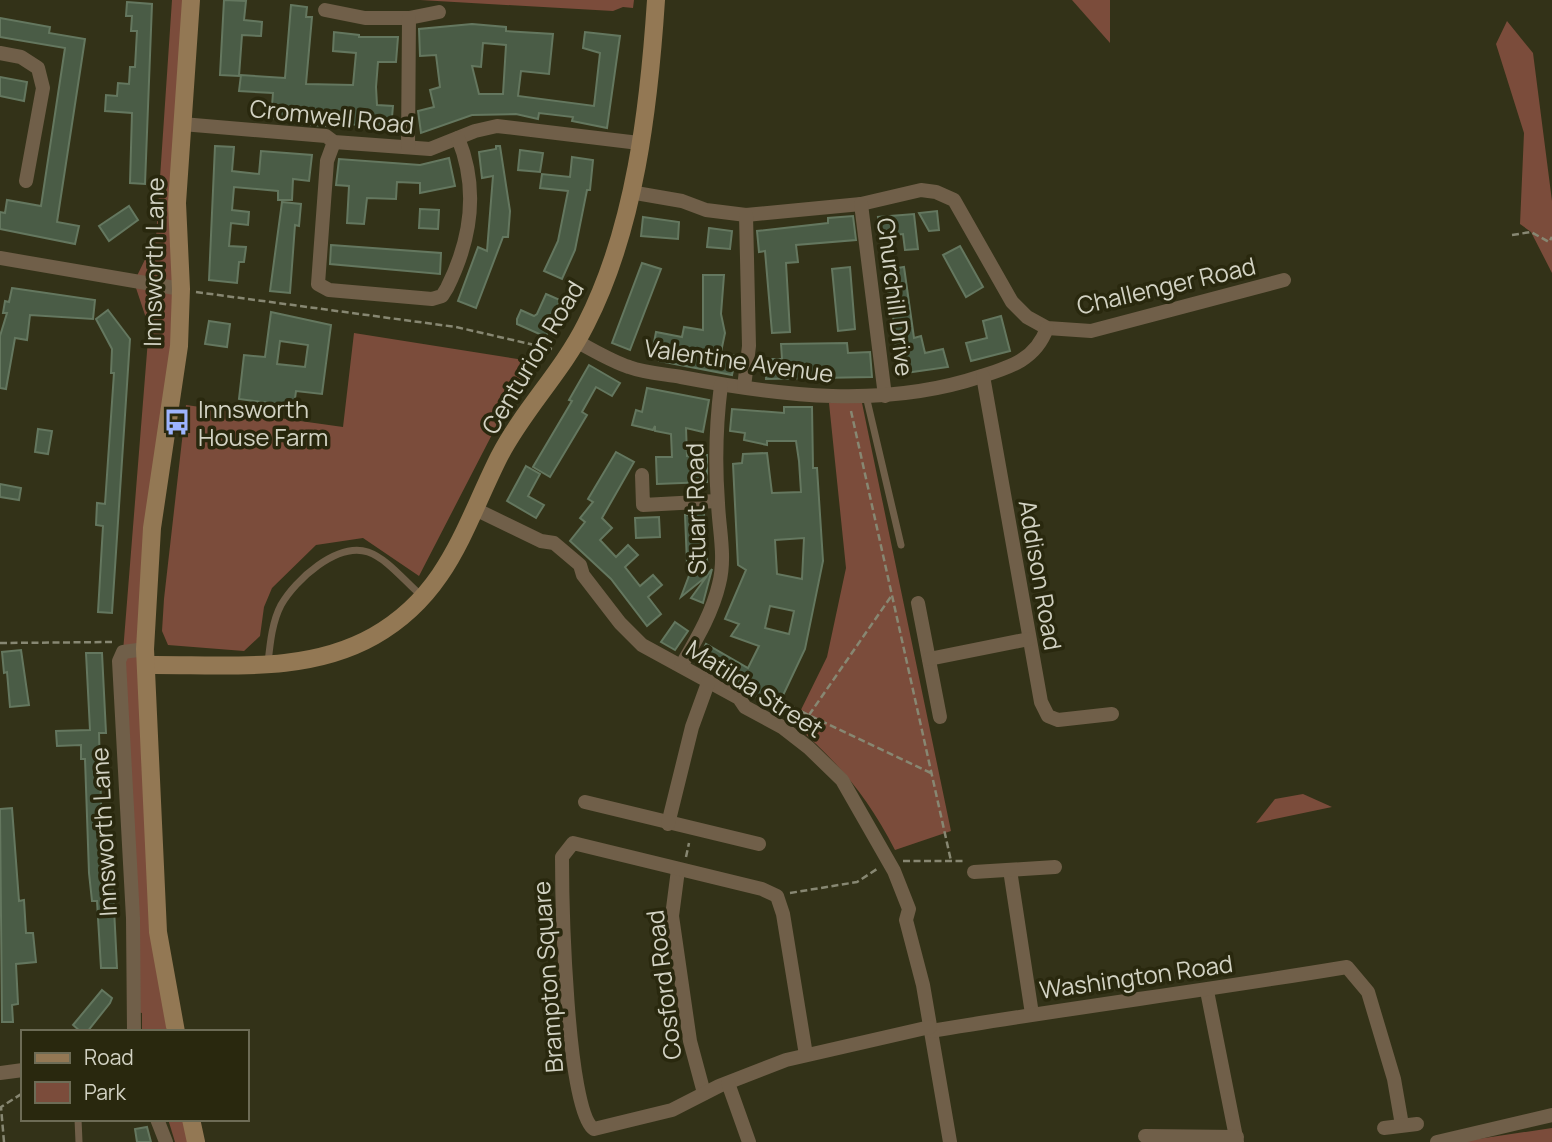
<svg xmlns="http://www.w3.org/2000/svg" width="1552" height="1142" font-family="Manrope,sans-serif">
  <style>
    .green { fill: #7b4c3b }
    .building { fill: #4a5c46; stroke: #64775f; stroke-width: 2; fill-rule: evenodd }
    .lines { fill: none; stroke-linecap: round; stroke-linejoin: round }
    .path { stroke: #878772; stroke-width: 2.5; stroke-dasharray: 7 3.5; stroke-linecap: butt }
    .lane { stroke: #705f49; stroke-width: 7 }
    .street { stroke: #705f49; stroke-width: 14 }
    .secondary { stroke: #937854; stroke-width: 18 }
    .labels { text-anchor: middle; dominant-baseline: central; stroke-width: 7; stroke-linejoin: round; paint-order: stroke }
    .street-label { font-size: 24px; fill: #d2d2c3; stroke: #29280e }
    .poi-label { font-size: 24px; fill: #d2d2c3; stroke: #29280e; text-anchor: start }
  </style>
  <rect width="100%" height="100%" fill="#333218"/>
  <!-- green -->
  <g class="green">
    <path d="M172,0H191L181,289L147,583L169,1022L165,1032H142V1013L136,1012L123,652L149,327L134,282L156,237Z"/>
    <path d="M420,0H634L633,8L623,7L613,11Z"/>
    <path d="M1072,0H1110V43Z"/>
    <path d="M1507,21L1533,53L1552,201V273L1531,232L1520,224L1524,133L1496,44Z"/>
    <path d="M354,333L530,361L419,576L363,538L316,545L272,588L264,607L260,636L244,651L168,645L162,631L164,599L186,405L343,427Z"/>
    <path d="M829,403H862L951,831L895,850C867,796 840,764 794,724L827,657L846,568Z"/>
    <path d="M1303,794L1332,807L1256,823L1275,799Z"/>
    <path d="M168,1119H187L191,1142H175Z"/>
    <path d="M1552,1128V1142H1458Z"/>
  </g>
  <!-- building -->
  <g class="building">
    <path d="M224,0L246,1L244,20L262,22L261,36L242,35L239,76L220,75Z"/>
    <path d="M127,2L152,4L145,184L130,183L132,113L105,111L106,95L117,96L118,83L129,84L130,67H135L137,31H131L132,16H126Z"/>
    <path d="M291,5L307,7L306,17H312L306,84L353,85L356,53L333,51L334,32L359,35V37H398L396,62H378L376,87L377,105L393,106L391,128L325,122V126L311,125V121L271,118L273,93L239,91L241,75L285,78Z"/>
    <path d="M0,18L50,27L49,33L85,39L57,222L79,226L75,244L0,229V212L5,213L7,200L41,206L65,48L0,37Z"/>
    <path d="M472,24L506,27V31L553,34L549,74L521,71L518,96L594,106L600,53L583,48L585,32L620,36L607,128L572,121L573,117L539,113L538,119L516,114L472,115L421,133L418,111L434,107L430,90L440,87L436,55L420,56L419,29ZM483,43L506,45L503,94H479L472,66L481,67Z"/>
    <path d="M0,77L27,82L24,101L0,96Z"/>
    <path d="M215,146L234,147L232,171L259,174L261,151L312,155L309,181L293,179L292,200H278V191L234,187L232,210L249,212L248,225L231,223L229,246L246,247L244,262H239L237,283L209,280Z"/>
    <path d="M496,146H500L510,211L508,237H503L476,308L458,301L478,247L487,251L493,176L482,178L479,152L496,149Z"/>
    <path d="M520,150L543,153L540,172L518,170Z"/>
    <path d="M572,157L593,160L590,190H587L575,250L562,279L544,271L558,241L568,191L540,188L542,174L570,177Z"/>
    <path d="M449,158L455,186L420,193V183L397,182L396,199L367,198L364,224L347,223L349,186L336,185L339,159L420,165Z"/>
    <path d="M282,202L301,204L299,226L295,225L290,293L270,291Z"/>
    <path d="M129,206L138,220L109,241L99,226Z"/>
    <path d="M420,209L439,210L438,229L419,228Z"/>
    <path d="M937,211L939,230L929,231L919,213Z"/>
    <path d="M914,214L918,249L905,250L903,234L881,236L878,217Z"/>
    <path d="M853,216L856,240L796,245L798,262L786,263L790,332L772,333L765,251L759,252L757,231L828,223V218Z"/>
    <path d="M643,217L679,222L678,239L641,236Z"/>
    <path d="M709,228L732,231L730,249L707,247Z"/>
    <path d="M331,245L441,253L440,274L330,264Z"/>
    <path d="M960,246L983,287L966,297L943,255Z"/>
    <path d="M642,263L661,269L630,350L612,343Z"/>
    <path d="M850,267L855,329L838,331L832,269Z"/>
    <path d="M904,267L914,338L921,336L925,353L943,349L948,367L898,374L891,292H888L885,270Z"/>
    <path d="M703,275H724L721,314L725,333L721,352L736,356L732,375L659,361L661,349L653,348L656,332L682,337L684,327L703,330Z"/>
    <path d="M12,288L95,300L93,319L30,315L27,340L15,338L6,389L0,388V336L7,313H3L5,301L9,302Z"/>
    <path d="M546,294L560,300L546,337L517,324V319L521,310L534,316L537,314Z"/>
    <path d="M108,310L130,339L112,613L98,612L103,526L96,525L97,503L105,504L114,373H111L112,349L96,319Z"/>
    <path d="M271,312L331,325L322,394L296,391L294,406L239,399L244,355L265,357ZM280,341L308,345L305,367L277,364Z"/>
    <path d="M1001,316L1010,351L971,361L966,343L987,338L983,321Z"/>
    <path d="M209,321L230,324L227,347L205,344Z"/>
    <path d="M847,343L848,353L870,352L872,377L766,379V359H782L781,344Z"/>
    <path d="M589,365L620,383L612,396L596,387L582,412L587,415L550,477L533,467L572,401L569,400Z"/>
    <path d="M647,388L709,400L703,432L686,428L687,456L707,455V482L657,484L656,457H672L671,434L655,431V426L653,430L632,425L636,410L642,412Z"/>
    <path d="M784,407H812L813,468H817L823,561L805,649L777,708L696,663L706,644L748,668L759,646L731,636L739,624L725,619L746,570L738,565L733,464L742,463L743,454L767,453L772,493L801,492L799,461L796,441H767V445L744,440L745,433L730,431L732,409L784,413ZM804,538L802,579L777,574L775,540ZM770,606L794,611L789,634L765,628Z"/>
    <path d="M38,429L52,431L48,454L35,452Z"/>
    <path d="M616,452L634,462L602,518L612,528L600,540L616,557L628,545L638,555L625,567L632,576L640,586L653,575L662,585L648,597L661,614L647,626L611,579L570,541L585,522L580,518L593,502L588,499Z"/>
    <path d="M526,466L540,474L528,496L544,505L536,518L507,501Z"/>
    <path d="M0,484L21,488L19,500L0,497Z"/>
    <path d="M704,514L708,574L712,569L703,603L691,598L707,576L681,597L696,557L687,564L685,515Z"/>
    <path d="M659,517L660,537L636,538L635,518Z"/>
    <path d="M675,622L688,631L675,650L661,642Z"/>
    <path d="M21,650L29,705L10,707L7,672L4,673L2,652Z"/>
    <path d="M86,653H102L106,733H99L102,836L105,883H110L113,888L117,968H101L97,901H92L89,873L85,759H81V745L57,746L56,731L90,730Z"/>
    <path d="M12,808L19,901L24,900L26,933H33L36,962L16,964L18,1004L12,1005L13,1022H2L0,809Z"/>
    <path d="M102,990L112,998L110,1003L87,1032H81L73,1025Z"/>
    <path d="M147,1127L151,1142H137L135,1129Z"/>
  </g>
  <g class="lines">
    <!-- path -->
    <g class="path">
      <path d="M1512,235L1531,232L1549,242L1552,237"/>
      <path d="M196,292L456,327L552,349"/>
      <path d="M851,411L951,861"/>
      <path d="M0,643L114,642"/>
      <path d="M792,707L931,773"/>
      <path d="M809,715L892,595"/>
      <path d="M686,857L689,843"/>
      <path d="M903,861H966"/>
      <path d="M790,893L857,882L877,869"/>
      <path d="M4,1142L1,1107L23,1093"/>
    </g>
    <!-- lane -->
    <g class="lane">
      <path d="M866,396L901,545"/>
      <path d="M268,663C270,644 272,622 281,605C295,580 337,542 368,552C388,559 405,582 422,596"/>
      <path d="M78,1119L79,1142"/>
    </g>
    <!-- street -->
    <g class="street">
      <path d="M325,10L365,18H409L439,12"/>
      <path d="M0,53L21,57L38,68L43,88L26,181"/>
      <path d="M182,124L326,136L334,142L430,149L475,131L497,126L639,143"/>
      <path d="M334,142L327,161L318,284L329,290L432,299L442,296L447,288C471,240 479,189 458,138"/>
      <path d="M408,147L409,18"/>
      <path d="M630,192L682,201L706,210L746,215L861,204L921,190L936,192L954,200L1012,302L1027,317L1047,328L1091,331L1284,280"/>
      <path d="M861,204L885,396"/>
      <path d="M0,258L181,289"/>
      <path d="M576,341C593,350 611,361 629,367C645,373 664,374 681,377C781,396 884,409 982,376C1011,367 1036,359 1047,328"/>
      <path d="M983,376L1041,702L1048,716L1058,720L1112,714"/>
      <path d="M744,387L749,346L746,215"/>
      <path d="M642,475L643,505L717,501"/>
      <path d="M477,510L541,541L554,543L580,565L583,575L620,623L642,645L739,698L745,707L782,727L809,748L842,780L894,871L909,909L906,920L923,985L950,1142"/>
      <path d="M918,603L940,717"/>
      <path d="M929,659L1029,639"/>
      <path d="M681,666C696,640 712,614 719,584C726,557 719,530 718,503C715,464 716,424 721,385"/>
      <path d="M585,802L759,844"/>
      <path d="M668,824L692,727L708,683"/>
      <path d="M678,870L672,916L690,1041L704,1093"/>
      <path d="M1010,870L1032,1014"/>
      <path d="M974,872L1055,867"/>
      <path d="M1207,991L1237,1142"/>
      <path d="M931,1031C1069,1008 1209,990 1347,967L1368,992L1394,1079L1402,1125"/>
      <path d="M134,1032L133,918L119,661L123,652L145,649"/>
      <path d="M806,1055L783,914L777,896L762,889L573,843L562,857C562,897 566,1112 594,1129L672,1110L719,1086L786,1060L930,1027"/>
      <path d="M0,1073L23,1070"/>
      <path d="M728,1083L749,1142"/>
      <path d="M157,1119L166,1142"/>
      <path d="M1384,1128L1417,1124"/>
      <path d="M1145,1136L1237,1137"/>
      <path d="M1437,1142L1552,1115"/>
    </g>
    <!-- secondary -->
    <g class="secondary">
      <path d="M146,665C222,664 305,675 374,636C448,594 464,527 499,457C523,410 562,372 586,324C635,228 649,107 656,0"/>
      <path d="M176,1032L158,932L145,649L152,528L179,346L181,289L177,203L191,0"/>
      <path d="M191,1119L196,1142"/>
    </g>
  </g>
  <!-- icons -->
  <defs>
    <g id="bus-bare" transform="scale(2.1)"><path d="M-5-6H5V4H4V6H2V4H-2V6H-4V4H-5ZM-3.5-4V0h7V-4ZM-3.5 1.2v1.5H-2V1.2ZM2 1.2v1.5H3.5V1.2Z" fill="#9db4fd" stroke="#29280e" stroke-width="2.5" paint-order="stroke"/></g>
  </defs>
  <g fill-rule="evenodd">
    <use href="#bus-bare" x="177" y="422"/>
  </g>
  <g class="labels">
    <!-- street labels -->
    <g class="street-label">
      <text transform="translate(332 116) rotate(6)">Cromwell Road</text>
      <text transform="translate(153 262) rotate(-89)">Innsworth Lane</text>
      <text transform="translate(1166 285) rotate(-13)">Challenger Road</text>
      <text transform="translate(896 297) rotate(83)">Churchill Drive</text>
      <text transform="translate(532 357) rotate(-59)">Centurion Road</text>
      <text transform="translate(739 360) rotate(8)">Valentine Avenue</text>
      <text transform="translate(695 509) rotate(-91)">Stuart Road</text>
      <text transform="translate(1041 575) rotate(80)">Addison Road</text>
      <text transform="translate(755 688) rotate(33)">Matilda Street</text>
      <text transform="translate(103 832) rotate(-93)">Innsworth Lane</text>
      <text transform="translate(1136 976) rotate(-8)">Washington Road</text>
      <text transform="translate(547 977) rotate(-94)">Brampton Square</text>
      <text transform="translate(663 985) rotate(-97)">Cosford Road</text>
    </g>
    <!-- poi labels -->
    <g class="poi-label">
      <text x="198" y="408">Innsworth<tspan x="198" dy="28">House Farm</tspan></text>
    </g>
  </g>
  <!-- legend -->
  <rect x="21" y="1030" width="228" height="91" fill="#29280e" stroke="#6d6c56" stroke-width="2"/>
  <rect x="35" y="1053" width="35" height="10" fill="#937854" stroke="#6d6c56" stroke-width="2"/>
  <text x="84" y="1065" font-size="21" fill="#d2d2c3">Road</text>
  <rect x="35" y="1082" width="35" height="21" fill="#7b4c3b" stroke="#6d6c56" stroke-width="2"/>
  <text x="84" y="1100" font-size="21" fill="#d2d2c3">Park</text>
</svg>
